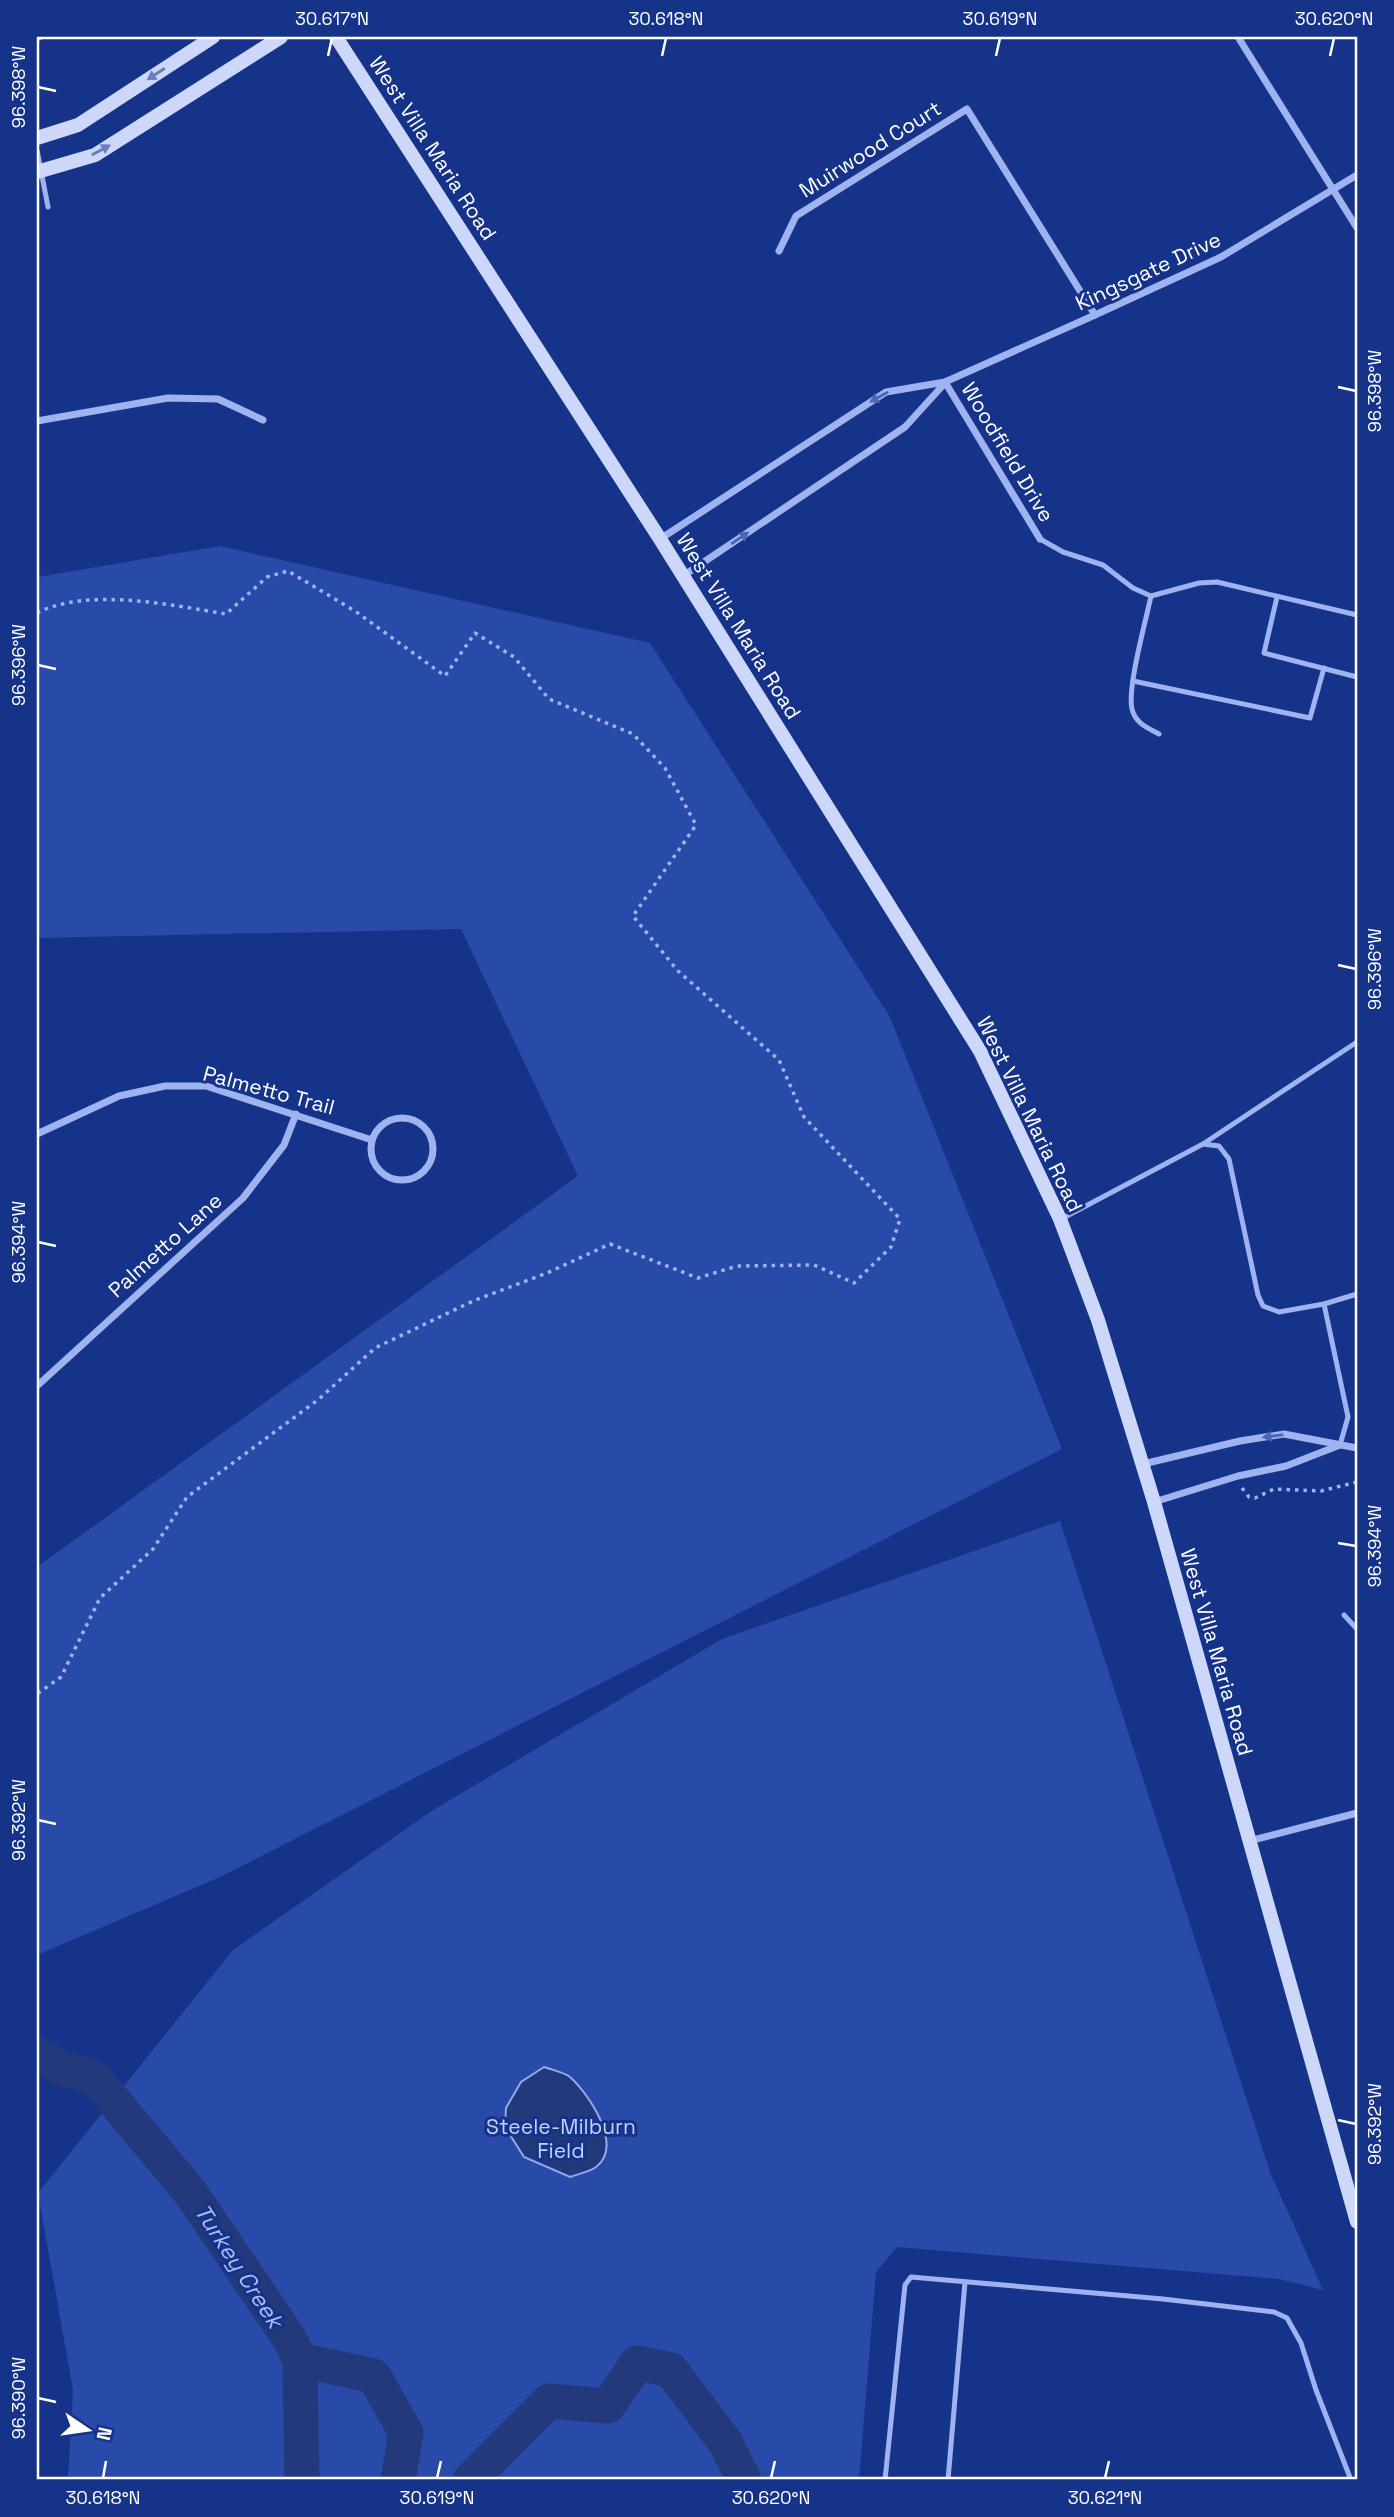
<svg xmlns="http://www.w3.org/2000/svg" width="1394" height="2517" font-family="'Space Grotesk',sans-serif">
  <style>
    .green { fill: #284aa8 }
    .water { fill: #24397b; stroke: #90abf1; stroke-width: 2 }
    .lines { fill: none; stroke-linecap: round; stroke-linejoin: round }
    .river { stroke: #24397b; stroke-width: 35 }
    .path { stroke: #9eb3ef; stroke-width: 3.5; stroke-dasharray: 3.5 5; stroke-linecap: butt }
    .lane { stroke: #9eb3ef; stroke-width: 5 }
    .street { stroke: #9eb3ef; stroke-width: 7 }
    .secondary { stroke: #ccd7fa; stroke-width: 14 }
    .oneway { fill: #687dbc }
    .oneway2 { fill: #4c66b2 }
    .ticks { fill: none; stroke: #fff; stroke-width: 2.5 }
    .labels { text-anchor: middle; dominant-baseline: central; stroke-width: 6; stroke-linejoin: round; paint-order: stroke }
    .street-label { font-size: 21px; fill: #fff; stroke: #16338a }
    .park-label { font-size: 21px; fill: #c4d3fb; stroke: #16338a }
    .water-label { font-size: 23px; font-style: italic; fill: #aabef6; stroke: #16338a }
    .neatline { fill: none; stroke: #fff; stroke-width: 2.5 }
    .ticks-label { font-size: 18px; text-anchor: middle; fill: #fff }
  </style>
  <rect width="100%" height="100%" fill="#16338a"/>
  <!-- green -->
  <g class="green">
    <path d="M220,546L650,643L890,1017L1062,1449L220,1877L37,1955V1567L578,1176L461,929L37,938V577Z"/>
    <path d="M1060,1521L1270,2172L1323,2290L1279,2279L897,2247L876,2272L859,2480H68L73,2390L38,2193L233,1950L433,1810L722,1639Z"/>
  </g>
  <!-- water -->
  <path class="water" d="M544,2067C552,2070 564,2072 570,2077C589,2094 624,2146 596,2167C589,2172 578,2174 570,2177L524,2157L505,2127L506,2108L521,2082Z"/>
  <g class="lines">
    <!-- river -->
    <g class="river">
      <path d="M37,2054L62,2069L93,2076L190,2192L289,2338L300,2360L374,2376L406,2433L398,2480"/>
      <path d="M300,2360L302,2480"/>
      <path d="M470,2480L549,2401L608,2406L637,2363L671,2370L725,2442L744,2480"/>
    </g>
    <!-- path -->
    <g class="path">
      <path d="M37,613C88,587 171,605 226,614L267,577L288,571L355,611L445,676L475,633L514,657L549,699L633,734L665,768L696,825L633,916L678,971L779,1060L804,1117L900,1219L891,1247L854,1283L814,1265L737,1266L698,1278L610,1244L547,1273L473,1301L375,1348L319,1399L187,1497L153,1549L100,1598L61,1677L37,1694"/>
      <path d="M1242,1488L1249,1497L1255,1498L1274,1489L1321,1491L1357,1482"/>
    </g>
    <!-- lane -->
    <g class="lane">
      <path d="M37,39L41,37"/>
      <path d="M37,150L48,207"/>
      <path d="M1040,539L1063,552L1103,565L1133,588L1151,596L1199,583L1217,582L1357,615"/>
      <path d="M1151,596C1146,620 1127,688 1132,709C1135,723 1148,728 1159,734"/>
      <path d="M1277,597L1264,653L1357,677"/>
      <path d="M1133,681L1310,718L1324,668"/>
      <path d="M1203,1144L1357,1042"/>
      <path d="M1063,1218L1203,1144L1219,1146L1229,1159L1258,1295L1263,1306L1279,1312L1324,1304L1348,1417L1340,1445"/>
      <path d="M1324,1304L1357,1294"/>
      <path d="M1344,1615L1357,1629"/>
      <path d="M885,2480L905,2285L911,2277L1163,2299L1274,2312L1287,2318L1301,2343L1316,2390L1351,2480"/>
      <path d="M948,2480L965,2282"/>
    </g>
    <!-- street -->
    <g class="street">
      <path d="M1238,37L1357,228"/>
      <path d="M779,251L796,216L967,109L1095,315"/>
      <path d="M945,382L1040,539"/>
      <path d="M37,421L168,398L218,399L263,420"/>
      <path d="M660,539L886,392L945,382L1095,315L1221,257L1357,175"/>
      <path d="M683,576L905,427L945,383"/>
      <circle cx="402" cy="1149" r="31"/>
      <path d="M37,1134L119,1096L165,1086H206L372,1140"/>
      <path d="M37,1386L243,1198L284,1145L296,1114"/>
      <path d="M1143,1464L1240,1441L1284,1434L1357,1448"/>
      <path d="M1154,1502L1238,1476L1286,1466L1340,1445"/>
      <path d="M1249,1841L1357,1813"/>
    </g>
    <!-- secondary -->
    <g class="secondary">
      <path d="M336,37L660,539L980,1051L1060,1219L1098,1320L1154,1502L1357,2222"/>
      <path d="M37,138L78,125L213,37"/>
      <path d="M37,172L95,155L281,37"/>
    </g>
  </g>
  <!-- one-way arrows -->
  <defs><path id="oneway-solid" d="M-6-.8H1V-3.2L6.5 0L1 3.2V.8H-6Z" transform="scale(1.75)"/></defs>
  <g class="oneway">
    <use href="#oneway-solid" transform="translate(156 74) rotate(147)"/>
    <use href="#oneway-solid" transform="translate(101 150) rotate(-29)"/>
  </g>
  <g class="oneway2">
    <use href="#oneway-solid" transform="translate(879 397) rotate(151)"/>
    <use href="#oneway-solid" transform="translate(740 538) rotate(-34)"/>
    <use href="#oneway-solid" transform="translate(1273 1436) rotate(172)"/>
  </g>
  <!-- ticks -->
  <path class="ticks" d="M328,56L332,38M662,56L666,38M996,56L1000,38M1330,56L1334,38M38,87L56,91M1338,387L1356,391M38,665L56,669M1338,965L1356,969M38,1242L56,1246M1338,1543L1356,1546M38,1820L56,1824M1338,2120L1356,2124M38,2398L56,2402M103,2478L106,2461M437,2478L441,2461M771,2478L775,2461M1105,2478L1109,2461"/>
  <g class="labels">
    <!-- street labels -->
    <g class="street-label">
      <text transform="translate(433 148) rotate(57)">West Villa Maria Road</text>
      <text transform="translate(870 149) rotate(-32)">Muirwood Court</text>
      <text transform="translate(1148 271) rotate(-25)">Kingsgate Drive</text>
      <text transform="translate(1008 452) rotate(59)">Woodfield Drive</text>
      <text transform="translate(739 626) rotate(58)">West Villa Maria Road</text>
      <text transform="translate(269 1090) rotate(15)">Palmetto Trail</text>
      <text transform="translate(1030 1114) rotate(64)">West Villa Maria Road</text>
      <text transform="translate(165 1245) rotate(-42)">Palmetto Lane</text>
      <text transform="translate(1217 1652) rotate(74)">West Villa Maria Road</text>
    </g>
    <!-- park labels -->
    <g class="park-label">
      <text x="561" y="2126">Steele-Milburn<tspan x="561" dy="24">Field</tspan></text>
    </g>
    <!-- water labels -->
    <g class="water-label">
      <text transform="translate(239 2266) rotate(57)">Turkey Creek</text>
    </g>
  </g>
  <!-- border -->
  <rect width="1394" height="2517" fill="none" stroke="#16338a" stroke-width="77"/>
  <!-- north arrow -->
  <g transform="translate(88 2430) rotate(103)" stroke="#16338a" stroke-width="5" paint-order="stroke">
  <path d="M0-5L12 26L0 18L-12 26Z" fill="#ffffff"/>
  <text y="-10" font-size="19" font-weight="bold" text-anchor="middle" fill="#ffffff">N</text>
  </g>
  <rect x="38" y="38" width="1318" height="2440" class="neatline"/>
  <g class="ticks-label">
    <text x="332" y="25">30.617°N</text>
    <text x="666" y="25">30.618°N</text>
    <text x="1000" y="25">30.619°N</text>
    <text x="1334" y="25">30.620°N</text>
    <text transform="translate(19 87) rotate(-90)" y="6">96.398°W</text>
    <text transform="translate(1375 391) rotate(-90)" y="6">96.398°W</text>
    <text transform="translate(19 665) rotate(-90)" y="6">96.396°W</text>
    <text transform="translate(1375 969) rotate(-90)" y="6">96.396°W</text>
    <text transform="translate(19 1242) rotate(-90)" y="6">96.394°W</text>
    <text transform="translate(1375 1546) rotate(-90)" y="6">96.394°W</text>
    <text transform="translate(19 1820) rotate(-90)" y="6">96.392°W</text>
    <text transform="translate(1375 2124) rotate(-90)" y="6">96.392°W</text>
    <text transform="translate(19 2398) rotate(-90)" y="6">96.390°W</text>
    <text x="103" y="2504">30.618°N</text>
    <text x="437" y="2504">30.619°N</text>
    <text x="771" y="2504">30.620°N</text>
    <text x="1105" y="2504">30.621°N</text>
  </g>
</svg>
